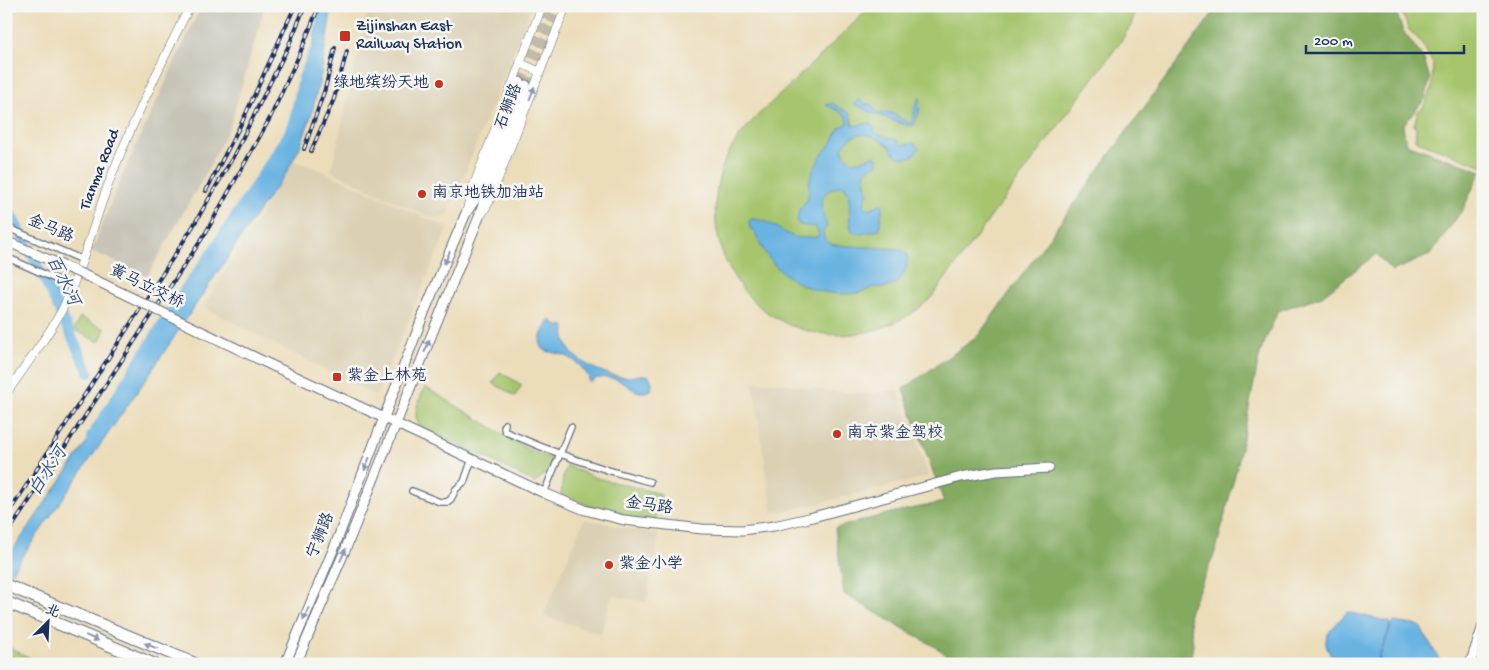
<svg xmlns="http://www.w3.org/2000/svg" width="1489" height="670" font-family="'Gochi Hand','LXGW WenKai TC',sans-serif">
  <style>
    .built { fill: #dbd0b4 }
    .industrial { fill: #c8c4b8 }
    .green { fill: #a6c56d; stroke: #607a66 }
    .forest { fill: #84aa60; stroke: #506c5f }
    .water { fill: #6ab4e2; stroke: #4272a0 }
    .lines { fill: none; stroke-linecap: round; stroke-linejoin: round }
    .river { stroke: #6ab4e2; stroke-width: 10 }
    .secondary-tunnel { stroke: #c2baa8; stroke-width: 9; stroke-dasharray: 9 4.5; stroke-linecap: butt }
    .minor-casing { stroke: #646c7e; stroke-width: 8 }
    .tertiary-casing { stroke: #646c7e; stroke-width: 9 }
    .secondary-casing { stroke: #646c7e; stroke-width: 11 }
    .motorway-casing { stroke: #646c7e; stroke-width: 13 }
    .minor { stroke: #fff; stroke-width: 5.5 }
    .tertiary { stroke: #fff; stroke-width: 8 }
    .secondary { stroke: #fff; stroke-width: 9 }
    .motorway { stroke: #fff; stroke-width: 11 }
    .rail-casing { stroke: #1b2f5e; stroke-width: 4 }
    .rail { stroke: #f6f6f2; stroke-width: 2; stroke-dasharray: 5.5; stroke-linecap: butt }
    .secondary-bridge-casing { stroke: #646c7e; stroke-width: 11; stroke-linecap: butt }
    .secondary-bridge { stroke: #fff; stroke-width: 9 }
    .oneway { fill: #8d97ae }
    .poi-dot { fill: #c8321e; stroke: #f6f6f2; stroke-width: 2 }
    .labels { text-anchor: middle; dominant-baseline: central; stroke-width: 5; stroke-linejoin: round; paint-order: stroke }
    .poi-label { font-size: 16px; fill: #1b2f5e; stroke: #f6f6f2; text-anchor: start }
    .street-label { font-size: 16px; fill: #1b2f5e; stroke: #f6f6f2 }
    .water-label { font-size: 18px; font-style: italic; fill: #335786; stroke: #f6f6f2 }
  </style>
  <rect width="100%" height="100%" fill="#f6f6f2"/>
  <filter id="ink" filterUnits="userSpaceOnUse"><feTurbulence type="fractalNoise" baseFrequency=".02" numOctaves="2"/><feDisplacementMap in="SourceGraphic" scale="10" xChannelSelector="R" yChannelSelector="G"/><feConvolveMatrix kernelMatrix="1 2 1 2 8 2 1 2 1" color-interpolation-filters="sRGB"/></filter>
  <filter id="wash" filterUnits="userSpaceOnUse"><feTurbulence type="fractalNoise" baseFrequency=".0096" numOctaves="4" result="noise"/><feDisplacementMap in="SourceGraphic" scale="20" xChannelSelector="R" yChannelSelector="G"/><feGaussianBlur stdDeviation="1.12" result="paint"/><feColorMatrix in="noise" values="0 0 0 0 0 0 0 0 0 0 0 0 0 0 0 0 0 1.4 0 .05"/><feComposite in="paint" operator="in"/></filter>
  <g filter="url(#wash)">
    <rect width="100%" height="100%" fill="#ecddba"/>
    <!-- built -->
    <g class="built">
      <path d="M369,6H532L448,215L437,218L425,215L331,171Z"/>
      <path d="M293,161L314,167L448,228L376,396L203,307Z"/>
      <path d="M753,382H778L827,391L849,393H876L898,390L929,476L787,511L772,512Z"/>
      <path d="M584,519L659,535L646,602L611,595L601,634L543,616Z"/>
    </g>
    <!-- industrial -->
    <path class="industrial" d="M201,6H265L230,126L206,173L147,276L92,251L119,182Z"/>
    <!-- green -->
    <g class="green">
      <path d="M871,6H1137L1131,25L1121,41L931,298C861,364 744,339 719,241C713,216 714,188 724,163C737,131 765,109 789,86C817,59 844,33 871,6Z"/>
      <path d="M1399,6H1483V166L1415,140L1416,128L1414,125L1418,111L1423,108L1432,88L1433,64L1422,43L1409,30Z"/>
      <path d="M80,317L105,329L99,342L74,330Z"/>
      <path d="M500,372L522,385L515,396L493,383Z"/>
      <path d="M425,387L531,451L553,459L550,469L535,483L483,456L423,429C409,416 419,402 425,387Z"/>
      <path d="M567,466L597,478L661,494L655,521L623,517L561,496L563,476Z"/>
      <path d="M6,646L42,664H6Z"/>
    </g>
    <!-- forest -->
    <path class="forest" d="M1218,6H1394L1403,31L1424,59L1430,79L1425,99L1403,125L1406,144L1481,171L1463,209L1430,255L1392,271L1376,254L1322,296L1278,311L1260,353L1238,463L1216,550L1189,613L1193,644L1190,664H952L942,651L844,594L835,528L891,513L944,502L903,389L977,337Z"/>
    <!-- water -->
    <g class="water">
      <path d="M319,6H332L321,74L311,116L300,147L285,175L260,209L144,382L6,580V560L116,400L286,139C305,97 313,52 319,6Z"/>
      <path d="M920,97L919,112L914,125L909,126L873,113L854,104L856,101L861,100L865,104H871C880,119 882,110 891,113C898,116 903,120 909,123L912,122C915,113 914,104 920,97Z"/>
      <path d="M832,103L850,114L853,126L870,123L873,125L875,133L896,140L902,145L914,143L919,148L913,156C908,158 903,159 897,156C893,154 893,151 890,147C887,144 883,142 880,140C864,131 852,132 842,148L845,155L852,162L859,161L873,156L878,158V163L867,170L864,175L868,191L864,204L866,207L870,209L879,204L883,205L879,230L861,234L852,232C846,217 854,198 844,186C839,186 837,187 832,189C815,198 823,212 827,227L823,231C823,239 827,243 835,245L899,249L907,254C908,269 902,283 887,287C883,288 879,287 875,287C869,289 863,292 857,293C834,296 809,291 790,278C778,270 768,259 762,247C758,240 756,232 750,228L749,222L751,219C769,219 779,231 794,237C802,239 811,237 818,237L819,235L816,227L799,225L797,221L799,210L808,199L809,182L813,170L823,153L832,143L839,128L848,123L847,116L837,110L826,105Z"/>
      <path d="M550,320L553,321L552,323L561,327L562,325L565,326C564,334 565,342 569,349C578,364 610,377 626,377C635,377 641,373 649,376L652,382L651,390C636,397 630,385 618,380C610,377 602,377 594,379L592,382L588,381L589,377C583,369 576,360 566,356C560,353 556,354 550,352C532,348 543,329 550,320Z"/>
      <path d="M1348,612L1390,622L1391,624L1376,664H1337C1316,638 1328,634 1346,613Z"/>
      <path d="M1394,622L1420,626L1442,664H1377L1392,624Z"/>
    </g>
    <g class="lines">
      <!-- river -->
      <g class="river">
        <path d="M6,204L45,281L89,373"/>
        <path d="M91,437L185,289L209,257L288,135L294,121L303,78L314,52"/>
      </g>
    </g>
  </g>
  <g filter="url(#ink)">
    <g class="lines">
      <!-- secondary-tunnel -->
      <g class="secondary-tunnel">
        <path d="M520,82L550,6"/>
        <path d="M526,85L558,6"/>
      </g>
      <!-- minor casing -->
      <g class="minor-casing">
        <g id="minor">
          <path d="M6,227L83,260"/>
          <path d="M6,257L73,287"/>
          <path d="M505,424L504,428L506,432C553,453 600,469 650,482"/>
          <path d="M412,491L440,502H447L451,499L456,489L464,482L472,459"/>
          <path d="M544,493L571,427"/>
        </g>
      </g>
      <!-- tertiary casing -->
      <g class="tertiary-casing">
        <g id="tertiary">
          <path d="M520,63L540,72"/>
          <path d="M467,210L470,195L542,6"/>
          <path d="M482,214L489,202L566,6"/>
          <path d="M6,394C25,366 48,337 63,308C84,265 95,217 113,172C136,115 162,61 190,6"/>
        </g>
      </g>
      <!-- secondary casing -->
      <g class="secondary-casing">
        <g id="secondary">
          <path d="M271,365L544,493L585,510L624,520L702,529L742,530L774,526L809,518L961,477L996,471L1049,468"/>
          <path d="M285,664L336,543L426,308L466,213L476,198L520,82"/>
          <path d="M296,664L346,548L479,217L484,201L526,85"/>
          <path d="M1470,664L1483,626"/>
        </g>
      </g>
      <!-- motorway casing -->
      <g class="motorway-casing">
        <g id="motorway">
          <path d="M6,585L196,664"/>
          <path d="M6,602L154,664"/>
        </g>
      </g>
      <!-- minor -->
      <use href="#minor" class="minor"/>
      <!-- tertiary -->
      <use href="#tertiary" class="tertiary"/>
      <!-- secondary -->
      <use href="#secondary" class="secondary"/>
      <!-- motorway -->
      <use href="#motorway" class="motorway"/>
      <!-- rail casing -->
      <g class="rail-casing">
        <g id="rail">
          <path d="M304,149L325,89L335,48"/>
          <path d="M311,151L334,99L347,51"/>
          <path d="M206,191L242,122L295,6"/>
          <path d="M6,517L192,228L233,157L288,47L305,6"/>
          <path d="M6,536L205,234L270,118L300,53L319,6"/>
        </g>
      </g>
      <!-- rail -->
      <use href="#rail" class="rail"/>
      <!-- secondary-bridge casing -->
      <g class="secondary-bridge-casing">
        <path id="secondary-bridge" d="M6,241L93,279L271,365"/>
      </g>
      <!-- secondary-bridge -->
      <use href="#secondary-bridge" class="secondary-bridge"/>
    </g>
    <!-- one-way arrows -->
    <defs><path id="oneway-solid" d="M-6-.8H1V-3.2L6.5 0L1 3.2V.8H-6Z" transform="scale(1.25)"/></defs>
    <g class="oneway">
      <use href="#oneway-solid" transform="translate(532 93) rotate(-69)"/>
      <use href="#oneway-solid" transform="translate(447 258) rotate(113)"/>
      <use href="#oneway-solid" transform="translate(427 346) rotate(-68)"/>
      <use href="#oneway-solid" transform="translate(367 464) rotate(111)"/>
      <use href="#oneway-solid" transform="translate(343 555) rotate(-66)"/>
      <use href="#oneway-solid" transform="translate(306 614) rotate(113)"/>
      <use href="#oneway-solid" transform="translate(92 638) rotate(23)"/>
      <use href="#oneway-solid" transform="translate(151 646) rotate(-157)"/>
    </g>
  </g>
  <!-- markers -->
  <g class="poi-dot">
    <rect x="339" y="30" width="12" height="12" rx="2.5"/>
    <circle cx="439" cy="84" r="5"/>
    <circle cx="422" cy="194" r="5"/>
    <rect x="332" y="372" width="10" height="10" rx="2.5"/>
    <circle cx="837" cy="434" r="5"/>
    <circle cx="609" cy="565" r="5"/>
  </g>
  <g class="labels">
    <!-- poi labels -->
    <g class="poi-label">
      <text x="356" y="27">Zijinshan East<tspan x="356" dy="18">Railway Station</tspan></text>
      <text x="429" y="84" text-anchor="end">绿地缤纷天地</text>
      <text x="432" y="194">南京地铁加油站</text>
      <text x="347" y="377">紫金上林苑</text>
      <text x="847" y="434">南京紫金驾校</text>
      <text x="619" y="565">紫金小学</text>
    </g>
    <!-- street labels -->
    <g class="street-label">
      <text transform="translate(510 107) rotate(-69)">石狮路</text>
      <text transform="translate(101 170) rotate(-69)">Tianma Road</text>
      <text transform="translate(50 230) rotate(23)">金马路</text>
      <text transform="translate(146 288) rotate(26)">黄马立交桥</text>
      <text transform="translate(649 507) rotate(8)">金马路</text>
      <text transform="translate(322 536) rotate(-68)">宁狮路</text>
    </g>
    <!-- water labels -->
    <g class="water-label">
      <text transform="translate(62 281) rotate(64)">百水河</text>
      <text transform="translate(49 472) rotate(-57)">白水河</text>
    </g>
  </g>
  <!-- margin -->
  <rect width="1489" height="670" fill="none" stroke="#f6f6f2" stroke-width="25"/>
  <!-- north arrow -->
  <g transform="translate(48 622) rotate(24)" stroke="#f6f6f2" stroke-width="4" paint-order="stroke">
  <path d="M0-4L9 19L0 12L-9 19Z" fill="#1b2f5e"/>
  <text y="-8" font-size="14" font-weight="bold" text-anchor="middle" fill="#1b2f5e">北</text>
  </g>
  <!-- scale -->
  <path d="M1306 45v8h158v-8" fill="none" stroke="#1b2f5e" stroke-width="2.5"/>
  <text x="1314" y="45" font-size="15" fill="#1b2f5e" stroke="#f6f6f2" stroke-width="4" paint-order="stroke">200 m</text>
</svg>
